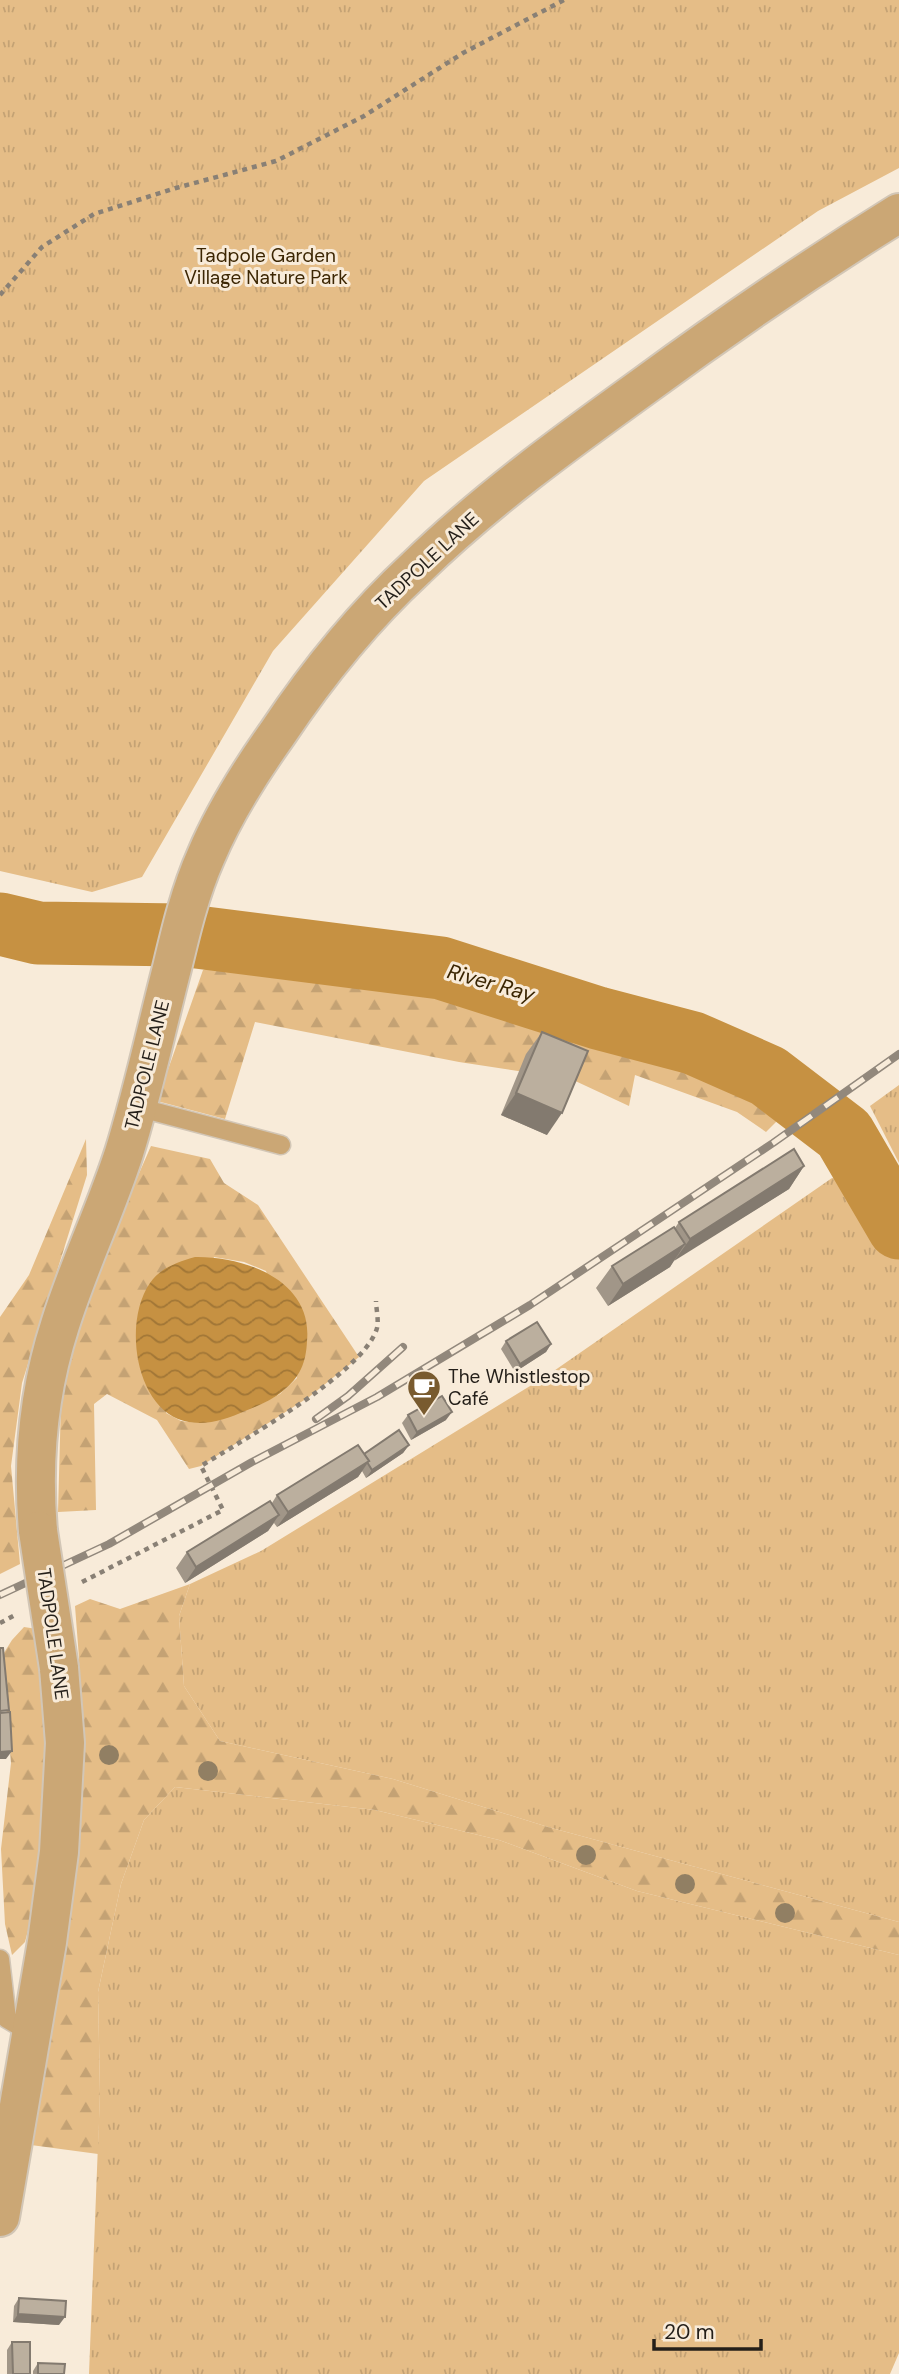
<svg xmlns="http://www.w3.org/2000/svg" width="899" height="2374" font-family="'DM Sans',sans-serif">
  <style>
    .grass { fill: url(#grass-tufts) }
    .forest { fill: url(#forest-firs); fill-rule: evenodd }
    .water { fill: url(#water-waves) }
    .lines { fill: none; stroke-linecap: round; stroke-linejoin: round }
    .river { stroke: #c69142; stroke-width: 63 }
    .service-casing { stroke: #d2c6b6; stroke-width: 21 }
    .tertiary-casing { stroke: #d2c6b6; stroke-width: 42 }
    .path { stroke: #898075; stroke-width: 4.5; stroke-dasharray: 5 5; stroke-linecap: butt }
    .service { stroke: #cba775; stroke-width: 18 }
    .tertiary { stroke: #cba775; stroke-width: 38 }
    .rail-casing { stroke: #92887c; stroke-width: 8 }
    .rail { stroke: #f8ebd9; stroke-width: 5; stroke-dasharray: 16; stroke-linecap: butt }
    .tertiary-bridge-casing { stroke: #d2c6b6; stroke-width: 42; stroke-linecap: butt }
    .tertiary-bridge { stroke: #cba775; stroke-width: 38 }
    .tree { fill: #917f63 }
    .wall { fill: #a19688 }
    .shaded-wall { fill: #837a6f }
    .building { fill: #bbaf9e; stroke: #837a6f; stroke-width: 2 }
    .labels { text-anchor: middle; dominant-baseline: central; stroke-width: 6; stroke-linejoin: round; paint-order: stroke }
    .park-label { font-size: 19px; fill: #3c2603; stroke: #f8ebd9 }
    .street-label { font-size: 19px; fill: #241f19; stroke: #f8ebd9 }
    .poi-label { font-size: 19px; fill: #241f19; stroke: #f8ebd9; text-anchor: start }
    .water-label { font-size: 21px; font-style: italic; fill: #3a2502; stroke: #f8ebd9 }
  </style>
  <defs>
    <pattern id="grass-tufts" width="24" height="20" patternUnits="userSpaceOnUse" patternTransform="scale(1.75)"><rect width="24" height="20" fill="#e5bd87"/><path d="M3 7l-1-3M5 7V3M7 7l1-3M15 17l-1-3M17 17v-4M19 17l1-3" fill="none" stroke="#c4a274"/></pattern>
    <pattern id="forest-firs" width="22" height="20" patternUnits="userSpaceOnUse" patternTransform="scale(1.75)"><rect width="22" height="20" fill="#e5bd87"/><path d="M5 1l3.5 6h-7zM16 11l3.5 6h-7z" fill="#c4a274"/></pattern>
    <pattern id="water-waves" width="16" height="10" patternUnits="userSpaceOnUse" patternTransform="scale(1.75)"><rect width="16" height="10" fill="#c69142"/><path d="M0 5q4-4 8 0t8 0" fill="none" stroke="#a17636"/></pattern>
  </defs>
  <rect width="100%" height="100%" fill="#f8ebd9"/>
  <!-- grass -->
  <g class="grass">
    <path d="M0,0H899V168L818,211L424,481L273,651L142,877L92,892L0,871Z"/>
    <path d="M899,1085V1163L870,1106Z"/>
    <path d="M832,1178L860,1181L899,1255V1922L548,1827L393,1779L220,1741L184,1686L179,1616L190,1584L261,1551L548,1375Z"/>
    <path d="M175,1787L375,1810L499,1840L637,1891L899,1955V2353L890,2374H89L100,2093L98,1992L121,1884L144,1820Z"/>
  </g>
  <!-- forest -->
  <g class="forest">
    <path d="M236,956L483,1000L737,1079L788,1110L766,1132L737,1112L635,1075L629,1106L571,1079L459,1062L255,1022L225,1119L157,1101L203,970Z"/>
    <path d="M86,1139L87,1175L22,1383L11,1466L20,1564L0,1574V1317L29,1275Z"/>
    <path d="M151,1146L210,1159L224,1183L258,1205L359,1357L309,1397L201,1466L189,1469L157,1420L107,1394L94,1404L96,1510L58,1512L61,1402L73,1324ZM214,1257L244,1262L266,1271L297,1378L280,1394L257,1406L198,1423L181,1421L166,1413Z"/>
    <path d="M190,1584L179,1616L184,1686L220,1741L393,1779L548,1827L899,1922V1955L637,1891L499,1840L375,1810L175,1787L144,1820L121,1884L98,1992L100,2093L98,2154L31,2145L78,1728L79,1658L75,1606L90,1599L120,1609Z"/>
    <path d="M24,1627L37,1629L45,1693L44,1841L31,1919L25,1942L12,1955L5,1924L1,1849L11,1763L2,1656L12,1640Z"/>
  </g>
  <!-- water -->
  <path class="water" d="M195,1257C244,1256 313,1280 307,1341C306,1363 300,1377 283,1391C272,1400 258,1406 245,1411C225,1420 201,1428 178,1419C134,1401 124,1320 150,1283C160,1268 178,1262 195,1257Z"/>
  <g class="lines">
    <!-- river -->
    <path class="river" d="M0,924L38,933L181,935L441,968L598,1018L693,1043L768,1076L844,1134L899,1228"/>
    <!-- service casing -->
    <g class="service-casing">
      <g id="service">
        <path d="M137,1107L281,1145"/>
        <path d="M0,1959L7,2019L31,2033"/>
      </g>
    </g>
    <!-- tertiary casing -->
    <g class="tertiary-casing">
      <g id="tertiary">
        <path d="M38,1531C32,1461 38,1393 60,1325C78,1267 105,1212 124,1153C143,1092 156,1030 172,968C181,930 190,892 206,856C224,813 250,772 277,734C317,674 363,617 416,568C486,500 565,443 644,386C727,325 812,267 899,213"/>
        <path d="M0,2217L47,1942L59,1852L65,1743L59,1668"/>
      </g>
    </g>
    <!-- path -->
    <g class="path">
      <path d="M0,295L42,247L94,214L176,188L276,161L364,116L463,53L564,0"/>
      <path d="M82,1582L223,1510L201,1466C241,1441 365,1372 377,1328C379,1320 376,1308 376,1301"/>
      <path d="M0,1623L15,1615"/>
    </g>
    <!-- service -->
    <use href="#service" class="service"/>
    <!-- tertiary -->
    <use href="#tertiary" class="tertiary"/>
    <!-- rail casing -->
    <g class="rail-casing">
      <g id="rail">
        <path d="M316,1419L348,1396L403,1347"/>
        <path d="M0,1595L109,1544L252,1462L377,1397L530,1305L773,1143L899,1054"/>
      </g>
    </g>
    <!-- rail -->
    <use href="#rail" class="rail"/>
    <!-- tertiary-bridge casing -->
    <g class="tertiary-bridge-casing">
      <path id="tertiary-bridge" d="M38,1531L59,1668"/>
    </g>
    <!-- tertiary-bridge -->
    <use href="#tertiary-bridge" class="tertiary-bridge"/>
  </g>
  <!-- trees -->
  <g class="tree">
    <circle cx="109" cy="1755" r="10"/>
    <circle cx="208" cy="1771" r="10"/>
    <circle cx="586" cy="1855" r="10"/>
    <circle cx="685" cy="1884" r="10"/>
    <circle cx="785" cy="1913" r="10"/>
  </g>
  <!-- wall -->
  <g class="wall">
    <path d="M542,1032L547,1135L501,1115L526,1054Z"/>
    <path d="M804,1166L789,1189L674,1260L670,1267L608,1306L596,1288L612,1266L675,1228L679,1222Z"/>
    <path d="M506,1341L551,1344L546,1352L515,1372L501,1349Z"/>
    <path d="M408,1415L446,1420L411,1440L402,1423Z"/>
    <path d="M409,1445L403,1453L366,1478L362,1471L358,1477L277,1527L274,1523L268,1531L185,1583L176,1568L187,1552L272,1503L277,1495L364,1454Z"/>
    <path d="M19,2298L59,2325L13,2322L14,2306Z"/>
    <path d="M12,2342L30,2374H7V2350Z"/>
    <path d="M38,2363L64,2374H33V2371Z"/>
  </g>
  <!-- shaded-wall -->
  <g class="shaded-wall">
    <path d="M516,1093L562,1113L547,1135L501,1115Z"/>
    <path d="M804,1166L789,1189L674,1261L690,1239Z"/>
    <path d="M685,1244L670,1267L608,1306L623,1284Z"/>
    <path d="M551,1344L546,1352L515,1372L520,1364Z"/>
    <path d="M452,1412L446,1420L411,1440L417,1432Z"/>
    <path d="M409,1445L403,1453L366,1478L372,1470Z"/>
    <path d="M369,1461L358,1477L277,1527L288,1512Z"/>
    <path d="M279,1515L268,1531L185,1583L196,1567Z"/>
    <path d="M12,1751L6,1759H0V1752Z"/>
    <path d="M18,2314L65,2317L59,2325L13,2322Z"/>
  </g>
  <!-- building -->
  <g class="building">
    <path d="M542,1032L588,1051L562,1113L516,1093Z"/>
    <path d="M794,1149L804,1166L690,1239L679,1222Z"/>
    <path d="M674,1227L685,1244L623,1284L612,1266Z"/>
    <path d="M537,1322L551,1344L520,1364L506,1341Z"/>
    <path d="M442,1396L452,1412L417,1432L408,1415Z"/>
    <path d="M399,1430L409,1445L372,1470L367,1462L369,1461L364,1454Z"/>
    <path d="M358,1445L369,1461L288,1512L277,1495Z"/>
    <path d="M270,1501L279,1515L196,1567L187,1552Z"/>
    <path d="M0,1648H3L9,1710L0,1711Z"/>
    <path d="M10,1712L12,1751L0,1752V1713Z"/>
    <path d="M19,2298L66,2301L65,2317L18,2314Z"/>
    <path d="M12,2342H30V2374H13Z"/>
    <path d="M38,2363L65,2364L64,2374H38Z"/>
  </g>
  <!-- icons -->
  <defs>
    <g id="cafe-pin" transform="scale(1.75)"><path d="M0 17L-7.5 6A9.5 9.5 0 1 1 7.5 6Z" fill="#795b2f" stroke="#f8ebd9"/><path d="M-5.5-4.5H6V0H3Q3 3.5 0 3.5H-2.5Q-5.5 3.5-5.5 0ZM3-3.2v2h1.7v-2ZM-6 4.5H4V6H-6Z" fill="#fff"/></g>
  </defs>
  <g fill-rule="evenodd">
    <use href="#cafe-pin" x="424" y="1387"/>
  </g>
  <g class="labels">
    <!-- park labels -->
    <g class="park-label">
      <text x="266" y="255">Tadpole Garden<tspan x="266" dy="22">Village Nature Park</tspan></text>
    </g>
    <!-- street labels -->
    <g class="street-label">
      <text transform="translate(427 561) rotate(-43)">TADPOLE LANE</text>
      <text transform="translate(147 1065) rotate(-76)">TADPOLE LANE</text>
      <text transform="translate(53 1634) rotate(82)">TADPOLE LANE</text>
    </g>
    <!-- poi labels -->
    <g class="poi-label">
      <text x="448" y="1376">The Whistlestop<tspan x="448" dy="22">Café</tspan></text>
    </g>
    <!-- water labels -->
    <g class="water-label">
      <text transform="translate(491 983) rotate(16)">River Ray</text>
    </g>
  </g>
  <!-- scale -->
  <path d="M654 2339v10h107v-10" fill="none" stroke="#241f19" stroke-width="3.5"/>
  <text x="664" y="2339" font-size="21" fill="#241f19" stroke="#f8ebd9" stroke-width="5" paint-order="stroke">20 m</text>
</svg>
